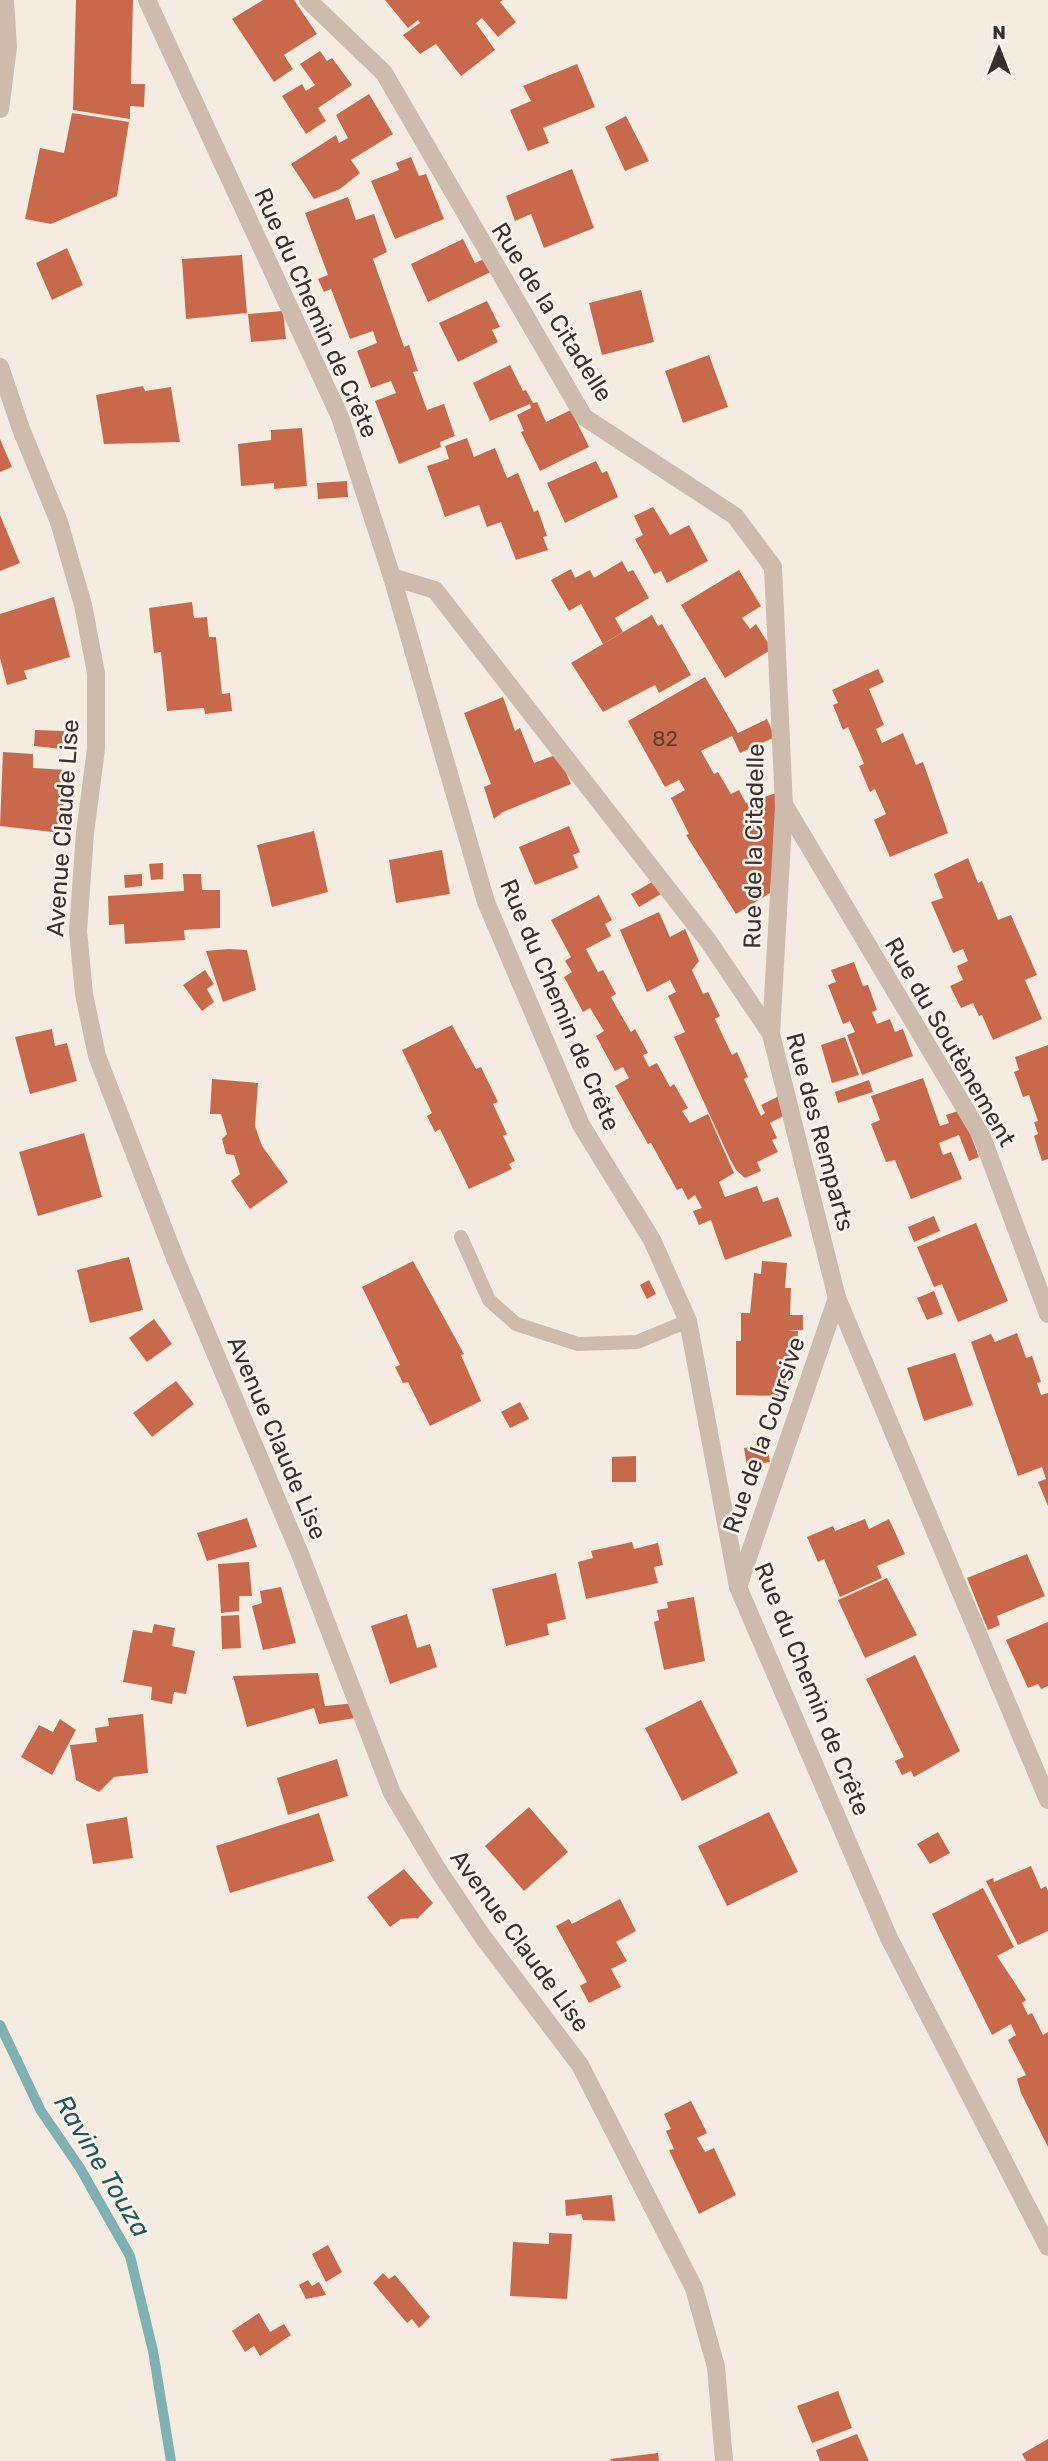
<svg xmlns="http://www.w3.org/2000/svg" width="1048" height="2461" font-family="Rubik,sans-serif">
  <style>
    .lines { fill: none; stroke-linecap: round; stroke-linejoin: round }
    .stream { stroke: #7fb0b2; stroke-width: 10 }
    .building { fill: #c8694b }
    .service { stroke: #cdbbac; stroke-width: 14 }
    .minor { stroke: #cdbbac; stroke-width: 18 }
    .tertiary { stroke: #cdbbac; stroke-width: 18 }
    .labels { text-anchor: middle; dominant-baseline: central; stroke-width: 5; stroke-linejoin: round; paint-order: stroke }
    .number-label { font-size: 21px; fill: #5e3e33 }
    .street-label { font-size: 24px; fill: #3b302b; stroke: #fbf5ee }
    .water-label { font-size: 26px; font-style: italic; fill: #1f5a5e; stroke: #fbf5ee }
  </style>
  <rect width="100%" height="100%" fill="#f4ebe1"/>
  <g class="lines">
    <!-- stream -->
    <path class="stream" d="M0,2025L41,2111L80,2168L130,2256L153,2351L171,2461"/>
  </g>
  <!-- building -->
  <g class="building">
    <path d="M76,0H133L131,84H145L144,107L130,106V119L73,110Z"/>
    <path d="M263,0H294L317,34L284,55L293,69L274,82L232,19Z"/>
    <path d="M385,0H503L500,2L516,22L498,37L482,18L476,23L495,50L461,76L436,44L420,54L403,35L420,23L418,20L408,28Z"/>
    <path d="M320,51L327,61L332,58L352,85L318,108L326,121L306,134L282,96L302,84L306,91L315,85L300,64Z"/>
    <path d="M577,64L595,107L543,128L549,143L528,151L510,110L531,101L523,86Z"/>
    <path d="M369,94L393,134L351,160L360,173L340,189L314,199L291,164L336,135L339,143L348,138L336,115Z"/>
    <path d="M72,113L129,122L117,196L51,224L25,219L40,148L64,153Z"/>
    <path d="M626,116L649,161L625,171L605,127Z"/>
    <path d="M411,157L419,176L426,174L444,219L395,239L371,181L399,170L396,163Z"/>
    <path d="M572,169L594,228L544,248L531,214L515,221L506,196Z"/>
    <path d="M348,197L356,220L374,214L387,252L373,259L404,347L409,345L418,371L413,372L427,410L444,404L455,436L440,442L441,447L399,464L375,401L396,393L391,381L371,388L357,351L377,343L373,331L350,339L331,289L324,292L318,279L328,275L305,213Z"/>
    <path d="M463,239L475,263L488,257L495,270L428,302L411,264Z"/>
    <path d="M67,248L83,285L52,300L36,263Z"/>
    <path d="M242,255L247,313L186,319L182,259Z"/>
    <path d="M641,290L654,342L602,355L589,303Z"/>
    <path d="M487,301L500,327L492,330L498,342L458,362L439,323Z"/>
    <path d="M283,311L286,339L251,342L248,314Z"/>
    <path d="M709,355L728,407L683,423L665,371Z"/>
    <path d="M510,365L523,391L526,390L533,403L537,402L546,422L571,410L589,447L540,471L521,432L524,431L517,415L531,408L530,404L490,421L473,383Z"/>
    <path d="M143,386L145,391L171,387L180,442L104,444L96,395Z"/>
    <path d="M302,428L307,486L274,489V483L241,486L238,444L271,440V430Z"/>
    <path d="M467,438L474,457L495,448L507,478L518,473L534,512L538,510L547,536L543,537L548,550L516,560L501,522L487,527L479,505L445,517L427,466L449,459L445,446Z"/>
    <path d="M0,439L12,467L0,472Z"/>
    <path d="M596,461L602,473L607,471L618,497L565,523L547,483Z"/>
    <path d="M347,481L348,497L318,499L317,483Z"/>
    <path d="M653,507L670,535L689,525L708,561L667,583L661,571L654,574L635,539L643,535L634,516Z"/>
    <path d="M0,515L20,563L0,571Z"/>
    <path d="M622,561L628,572L633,570L649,598L615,618L623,632L603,644L581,604L569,611L551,580L571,569L575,578L590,570L594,578Z"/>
    <path d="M739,570L761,606L742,618L750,629L756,624L772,649L725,678L681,605Z"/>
    <path d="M54,597L70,657L24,671L27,679L7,685L0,658V614Z"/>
    <path d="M192,602L194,618L207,617L209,637H216L222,694L230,693L232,711L205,714L204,708L167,711L161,652L154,653L149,608Z"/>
    <path d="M652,615L658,626L662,624L691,675L659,693L655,685L603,712L571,663Z"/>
    <path d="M878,669L884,682L869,689L884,725L876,729L882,743L903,733L916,765L923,762L948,833L890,857L874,820L886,814L875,789L870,792L859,766L864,764L859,752L848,727L843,730L833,705L838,703L832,690Z"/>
    <path d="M705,677L738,733L767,719L775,737L740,753L732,736L701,751L714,774L718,772L731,794L739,790L746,803L779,792L770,893L736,914L686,835L689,834L671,798L685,790L679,780L665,787L628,721Z"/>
    <path d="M503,697L515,731L520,728L534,763L558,754L571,784L503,812L494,819L484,787L491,784L464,713Z"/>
    <path d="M35,730L64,731L62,749L34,746Z"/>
    <path d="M3,752L33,754V768L67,770L61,833L0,826Z"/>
    <path d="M569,826L580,852L573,855L578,868L535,885L519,847Z"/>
    <path d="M314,831L328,892L272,907L257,845Z"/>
    <path d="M442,850L450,894L396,903L389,860Z"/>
    <path d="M968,858L978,883L982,881L998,920L1011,915L1037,975L1025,980L1042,1019L993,1040L982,1015L979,1016L973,1003L961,1008L950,986L963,980L957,966L968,961L963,949L953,953L931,902L943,898L934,874Z"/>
    <path d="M163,863V879L151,880L149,864Z"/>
    <path d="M142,874V886L125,888L124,875Z"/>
    <path d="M183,874H201L202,890H220V928L184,930L185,940L125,944L124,924L109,925L108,896L184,891Z"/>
    <path d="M654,881L661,894L639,907L631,894Z"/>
    <path d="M599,895L612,920L605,924L611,936L586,949L598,972L603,970L616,994L611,997L617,1008L631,1032L635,1029L648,1053L643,1055L649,1067L657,1063L670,1087L674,1084L688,1108L682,1111L690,1123L708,1114L734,1173L719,1182L725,1197L757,1186L763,1202L778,1197L792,1236L725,1260L711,1220L699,1225L693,1211L702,1208L695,1195L688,1200L682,1188L677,1190L651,1143L648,1144L615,1086L629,1078L623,1067L615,1071L596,1036L604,1031L590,1008L583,1012L564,977L572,972L565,961L571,957L551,920Z"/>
    <path d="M659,912L670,937L685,929L699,961L692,970L703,994L708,992L720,1016L715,1019L732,1055L737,1052L748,1077L744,1079L761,1116L765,1113L761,1105L783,1094L789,1113L770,1123L777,1138L772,1140L778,1152L757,1162L761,1171L745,1178L736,1170L729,1157L674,1037L685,1032L668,996L676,992L670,980L647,992L620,930Z"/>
    <path d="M228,949L247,950L256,990L223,1002L206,951Z"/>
    <path d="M854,962L863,986L868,985L877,1010L872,1012L877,1024L890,1019L895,1032L903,1029L913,1056L862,1075L847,1035L855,1032L850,1021L843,1024L828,985L836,982L831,970Z"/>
    <path d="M205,970L214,984L207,989L214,1002L202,1011L183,985Z"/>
    <path d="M452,1025L476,1069L481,1067L498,1102L493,1104L507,1134L503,1136L515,1161L509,1164L512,1169L469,1189L440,1129L435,1132L427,1116L432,1113L402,1050Z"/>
    <path d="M52,1029L55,1046L67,1043L77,1081L30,1094L15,1037Z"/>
    <path d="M845,1037L859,1075L832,1083L821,1045Z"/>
    <path d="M1048,1045V1159L1042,1161L1034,1136L1038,1134L1034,1122L1038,1121L1029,1095L1023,1097L1014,1072L1019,1070L1015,1057Z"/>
    <path d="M923,1078L940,1126L949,1123L946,1115L961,1110L979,1157L969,1161L959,1135L939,1143L943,1155L951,1152L962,1179L911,1199L895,1160L886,1162L871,1124L880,1120L871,1096Z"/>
    <path d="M212,1079L258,1083L255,1126L262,1146L288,1182L250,1209L231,1181L240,1174L234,1155L226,1154L222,1139L227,1134L221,1114H210Z"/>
    <path d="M869,1080L873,1092L838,1103L835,1092Z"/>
    <path d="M84,1133L102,1197L38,1216L19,1152Z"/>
    <path d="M934,1216L940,1231L914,1242L908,1227Z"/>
    <path d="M976,1223L1008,1301L958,1322L942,1284L934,1287L917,1247Z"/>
    <path d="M129,1257L143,1310L90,1323L77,1270Z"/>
    <path d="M413,1261L464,1354L461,1355L481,1401L430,1426L408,1382L403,1383L395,1367L400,1365L362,1287Z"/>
    <path d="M762,1261L787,1263L785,1288H791L790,1315H803V1330H788L798,1331L797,1358H787L786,1383H781L779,1396L736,1395V1341H741V1313H750L754,1273L761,1274Z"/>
    <path d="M649,1280L656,1294L647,1299L640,1285Z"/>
    <path d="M934,1291L943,1314L927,1320L917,1298Z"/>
    <path d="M154,1319L172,1344L147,1362L129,1338Z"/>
    <path d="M1017,1333L1026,1358L1032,1356L1041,1382L1037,1383L1041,1395L1048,1393V1506L1038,1482L1046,1479L1042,1467L1018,1476L971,1342L991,1334L995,1342Z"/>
    <path d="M955,1353L973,1405L924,1421L907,1368Z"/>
    <path d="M176,1381L194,1404L152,1437L133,1413Z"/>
    <path d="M520,1402L529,1419L510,1428L501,1412Z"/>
    <path d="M767,1445L770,1462L747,1466L744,1448Z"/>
    <path d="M636,1456V1482H612V1457Z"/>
    <path d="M247,1518L257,1547L207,1561L197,1533Z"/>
    <path d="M865,1519L869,1529L889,1519L905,1554L877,1566L882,1578L840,1597L824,1559L818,1562L807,1537L833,1526L835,1531Z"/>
    <path d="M632,1542L634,1549L658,1543L663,1565L654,1567L658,1583L586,1599L578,1562L593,1558L591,1551Z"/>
    <path d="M1027,1554L1045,1596L997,1616L1000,1625L988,1630L967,1578Z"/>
    <path d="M249,1562L252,1596H239V1611L221,1613L218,1564Z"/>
    <path d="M556,1573L566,1619L547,1624L549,1635L506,1646L492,1589Z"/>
    <path d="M887,1578L917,1635L865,1658L838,1600Z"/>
    <path d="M281,1587L296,1643L263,1650L252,1606L262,1603L260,1591Z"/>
    <path d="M694,1597L705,1661L664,1670L654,1622L659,1620L657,1610L668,1608L667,1602Z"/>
    <path d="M407,1614L417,1648L430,1644L437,1667L390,1684L371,1626Z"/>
    <path d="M239,1615L241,1648L222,1649L221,1616Z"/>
    <path d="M1048,1622V1686L1041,1689L1038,1684L1028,1688L1006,1640Z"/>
    <path d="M154,1624L175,1628L172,1646L195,1651L186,1694L174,1692L172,1704L151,1700L152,1687L123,1682L133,1630L152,1633Z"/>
    <path d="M915,1655L960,1751L914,1777L911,1771L902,1775L895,1761L904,1757L866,1679Z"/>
    <path d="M318,1673L325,1706L356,1703L361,1717L319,1724L314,1708L247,1727L233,1676Z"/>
    <path d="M701,1700L738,1773L682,1801L645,1728Z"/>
    <path d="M143,1714L148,1773L114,1777L99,1792L76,1780L70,1745L97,1742L95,1728L109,1726L108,1718Z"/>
    <path d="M60,1719L76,1730L52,1775L21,1757L39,1725L53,1732Z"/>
    <path d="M337,1759L348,1796L288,1815L277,1778Z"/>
    <path d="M529,1807L568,1852L524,1891L485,1846Z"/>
    <path d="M769,1812L798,1872L727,1906L698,1846Z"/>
    <path d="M319,1813L334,1861L230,1893L216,1846Z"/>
    <path d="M127,1817L133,1858L93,1864L86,1824Z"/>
    <path d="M938,1832L950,1853L930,1864L917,1844Z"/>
    <path d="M1031,1866L1041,1889L1046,1886L1048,1891V1931L1018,1945L986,1881L993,1878L994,1882Z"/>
    <path d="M404,1869L433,1903L418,1918L401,1919L390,1927L367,1897Z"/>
    <path d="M983,1888L1014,1947L997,1956L1026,2000L1022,2003L1028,2015L1032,2013L1043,2035L1048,2032V2147L1021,2093L1017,2079L1026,2075L1008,2040L1016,2035L1011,2024L992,2035L932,1914Z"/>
    <path d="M620,1899L636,1931L616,1942L627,1961L611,1969L621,1987L589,2003L580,1986L587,1982L556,1926L569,1919L572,1924Z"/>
    <path d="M691,2101L707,2133L697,2138L705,2152L714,2148L736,2195L699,2214L669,2150L674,2149L666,2131L671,2129L664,2114Z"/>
    <path d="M612,2195L615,2221L583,2220L581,2214L566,2216L565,2200Z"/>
    <path d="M549,2233L572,2234L567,2299L510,2296L513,2242L549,2244Z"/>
    <path d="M328,2245L342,2272L326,2282L312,2254Z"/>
    <path d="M383,2273L389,2279L395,2275L430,2317L419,2328L412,2319L407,2323L373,2283Z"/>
    <path d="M308,2280L312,2286L319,2282L326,2295L306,2299L299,2285Z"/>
    <path d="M259,2313L270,2332L284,2324L291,2335L260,2356L254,2346L245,2352L232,2331Z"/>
    <path d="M838,2391L852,2428L812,2443L797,2406Z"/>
    <path d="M857,2434L869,2461H820L816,2450Z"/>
    <path d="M1048,2439V2461H1026L1022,2454Z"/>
    <path d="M658,2453L659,2461H611L610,2459Z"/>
  </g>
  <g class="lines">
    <!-- service -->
    <path class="service" d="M461,1237L489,1300L516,1324L578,1344L637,1342L688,1321"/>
    <!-- minor -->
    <g class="minor">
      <path d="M147,0L340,417L392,577L486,902L581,1125L652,1240L688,1321L738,1587L889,1938L1048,2247"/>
      <path d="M308,0L384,73L584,417L735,516L773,567L784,806L771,1034"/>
      <path d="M392,577L435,590L709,942L771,1034L837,1298L1048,1800"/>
      <path d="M785,806L982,1137L1048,1314"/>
      <path d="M739,1584L837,1298"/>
    </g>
    <!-- tertiary -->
    <g class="tertiary">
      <path d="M0,109L8,47L5,0"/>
      <path d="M0,367L21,429L59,522L83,605L96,673V749L85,833L78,931L84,994L97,1056L175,1258L300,1554L392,1793L438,1870L483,1937L580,2065L694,2288L716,2367L724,2461"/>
    </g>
  </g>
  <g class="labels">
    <!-- number labels -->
    <g class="number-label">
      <text x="665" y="738">82</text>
    </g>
    <!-- street labels -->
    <g class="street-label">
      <text transform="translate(552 312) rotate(58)">Rue de la Citadelle</text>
      <text transform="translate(316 313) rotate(66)">Rue du Chemin de Crête</text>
      <text transform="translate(63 828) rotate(-86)">Avenue Claude Lise</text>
      <text transform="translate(754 846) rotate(-89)">Rue de la Citadelle</text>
      <text transform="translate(560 1005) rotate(67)">Rue du Chemin de Crête</text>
      <text transform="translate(950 1042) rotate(60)">Rue du Soutènement</text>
      <text transform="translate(820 1132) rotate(75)">Rue des Remparts</text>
      <text transform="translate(764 1435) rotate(-71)">Rue de la Coursive</text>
      <text transform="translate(277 1438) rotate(67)">Avenue Claude Lise</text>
      <text transform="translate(812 1689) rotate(68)">Rue du Chemin de Crête</text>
      <text transform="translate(520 1941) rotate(54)">Avenue Claude Lise</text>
    </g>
    <!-- water labels -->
    <g class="water-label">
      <text transform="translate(102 2166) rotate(59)">Ravine Touza</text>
    </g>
  </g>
  <!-- north arrow -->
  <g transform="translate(999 49)" stroke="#fbf5ee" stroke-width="5" paint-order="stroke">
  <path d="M0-5L12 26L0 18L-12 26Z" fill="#3b302b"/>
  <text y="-10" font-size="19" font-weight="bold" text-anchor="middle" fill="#3b302b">N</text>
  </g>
</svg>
